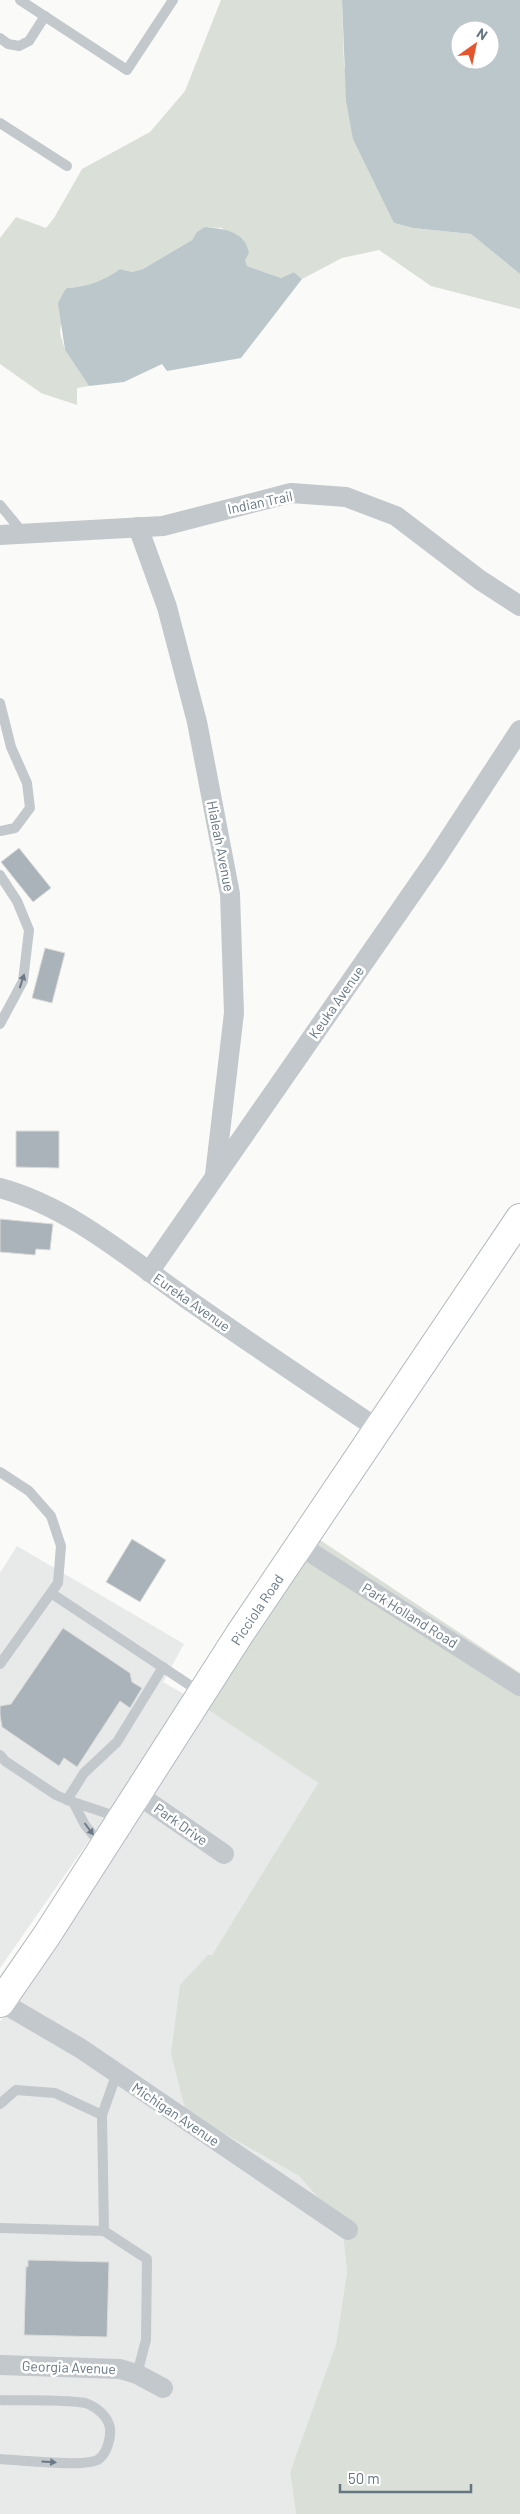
<svg xmlns="http://www.w3.org/2000/svg" width="520" height="2514" font-family="Barlow,sans-serif">
  <style>
    .built { fill: #e8e9e9 }
    .green { fill: #dadfd7 }
    .water { fill: #bbc7cb; fill-rule: evenodd }
    .building { fill: #aab3b9; stroke: #dcdcda }
    .lines { fill: none; stroke-linecap: round; stroke-linejoin: round }
    .secondary-casing { stroke: #b3babf; stroke-width: 30 }
    .lane { stroke: #c3c8cc; stroke-width: 10 }
    .street { stroke: #c3c8cc; stroke-width: 20 }
    .secondary { stroke: #fff; stroke-width: 28 }
    .oneway { fill: #6a7a87 }
    .labels { text-anchor: middle; dominant-baseline: central; stroke-width: 5; stroke-linejoin: round; paint-order: stroke }
    .street-label { font-size: 14px; fill: #657683; stroke: #fff }
  </style>
  <rect width="100%" height="100%" fill="#fafaf8"/>
  <!-- built -->
  <g class="built">
    <path d="M17,1546L184,1644L163,1682L189,1697L0,1968V1573Z"/>
    <path d="M204,1707L318,1783L212,1955H208L186,2112L299,2176L342,2225L347,2272L336,2344L290,2472L296,2514H0V2021L11,2010Z"/>
  </g>
  <!-- green -->
  <g class="green">
    <path d="M221,0H342L344,66L394,223L413,228L471,234L520,274V309L431,286L379,250L342,258L302,279L294,272L281,278L247,266L222,228C208,227 200,226 192,240L143,269L132,272L120,269C103,281 87,287 65,288L60,333L65,350L89,386L77,388V405L41,393L0,364V238L16,217L46,228L54,218L82,169L150,132L185,91Z"/>
    <path d="M317,1538L520,1673V2514H296L290,2472L336,2344L347,2272L342,2225L299,2176L186,2112L171,2054L180,1985L208,1955H212L318,1783L204,1707Z"/>
  </g>
  <!-- water -->
  <g class="water">
    <path d="M342,0H520V274L471,234L413,228L394,223L353,139L346,101ZM460,30H490V60H460Z"/>
    <path d="M205,227C224,229 245,231 249,253L245,260L247,266L281,278L294,272L302,279L241,358L167,371L162,364L124,382L89,386L65,350L58,303L66,288C87,287 103,281 120,269L132,272L143,269L192,240L197,232Z"/>
  </g>
  <!-- building -->
  <g class="building">
    <path d="M19,848L51,888L33,902L1,862Z"/>
    <path d="M45,948L65,953L52,1003L32,998Z"/>
    <path d="M16,1131H59V1168L16,1167Z"/>
    <path d="M0,1219L53,1224L50,1250L36,1249L35,1255L0,1252Z"/>
    <path d="M132,1539L166,1560L140,1602L106,1582Z"/>
    <path d="M63,1628L130,1673L132,1682L142,1688L130,1708L120,1701L77,1767L64,1758L59,1766L2,1727L0,1715V1706L11,1704Z"/>
    <path d="M28,2260L109,2262L107,2337L24,2335L26,2266L28,2267Z"/>
  </g>
  <g class="lines">
    <!-- secondary casing -->
    <g class="secondary-casing">
      <g id="secondary">
        <path id="s1" d="M0,2003L47,1935L239,1635L520,1218"/>
      </g>
    </g>
    <!-- lane -->
    <g class="lane">
      <path d="M20,0L127,70L173,0"/>
      <path d="M0,38L8,44L19,46L29,41L45,16"/>
      <path d="M0,123L67,166"/>
      <path d="M0,505L24,534"/>
      <path d="M0,703L11,747L27,783L30,808L15,828L0,831"/>
      <path d="M0,875L17,901L29,930L23,981L0,1024"/>
      <path d="M0,1472L29,1491L51,1516L61,1546L58,1583L0,1664"/>
      <path d="M51,1593L200,1692"/>
      <path d="M0,1755L5,1761L56,1795L72,1802"/>
      <path d="M67,1800L84,1773L117,1742L163,1667"/>
      <path d="M101,1845L85,1825L73,1802L121,1818"/>
      <path d="M117,2073L102,2115L104,2231L147,2259L146,2340L137,2374"/>
      <path d="M0,2104L16,2090L55,2093L102,2115"/>
      <path d="M0,2228L104,2231"/>
      <path d="M0,2400C17,2401 76,2399 88,2404C98,2408 108,2417 110,2428C111,2438 107,2453 99,2459C87,2468 18,2460 0,2459"/>
    </g>
    <!-- street -->
    <g class="street">
      <path d="M138,527L167,607L197,722L230,894L234,1013L215,1175"/>
      <path d="M0,535L163,526L291,493L346,497L396,516L480,580L520,606"/>
      <path d="M0,1188C70,1207 129,1258 187,1299C250,1343 314,1386 378,1429"/>
      <path d="M149,1272L435,860L520,730"/>
      <path d="M299,1545L520,1686"/>
      <path d="M137,1794L224,1854"/>
      <path d="M1,2002L80,2048L348,2230"/>
      <path d="M0,2365L120,2369L137,2374L163,2388"/>
    </g>
    <!-- secondary -->
    <use href="#secondary" class="secondary"/>
  </g>
  <!-- one-way arrows -->
  <defs><path id="oneway-solid" d="M-6-.8H1V-3.2L6.5 0L1 3.2V.8H-6Z" transform="scale(1.25)"/></defs>
  <g class="oneway">
    <use href="#oneway-solid" transform="translate(22 981) rotate(-72)"/>
    <use href="#oneway-solid" transform="translate(89 1829) rotate(53)"/>
    <use href="#oneway-solid" transform="translate(49 2462) rotate(4)"/>
  </g>
  <g class="labels">
    <!-- street labels -->
    <g class="street-label">
      <text transform="translate(260 502) rotate(-12)">Indian Trail</text>
      <text transform="translate(221 846) rotate(79)">Hialeah Avenue</text>
      <text transform="translate(336 1002) rotate(-55)">Keuka Avenue</text>
      <text transform="translate(192 1302) rotate(35)">Eureka Avenue</text>
      <text stroke="none"><textPath href="#s1" startOffset="470">Picciola Road</textPath></text>
      <text transform="translate(410 1615) rotate(32)">Park Holland Road</text>
      <text transform="translate(181 1824) rotate(35)">Park Drive</text>
      <text transform="translate(176 2114) rotate(34)">Michigan Avenue</text>
      <text transform="translate(69 2367) rotate(2)">Georgia Avenue</text>
    </g>
  </g>
  <!-- north arrow -->
  <g transform="translate(475 45) rotate(33)"><circle r="24" fill="#ffffff" stroke="#c1c8cd"/>
  <path d="M0-4L9 19L0 12L-9 19Z" fill="#e4572e"/>
  <text y="-8" font-size="14" font-weight="bold" text-anchor="middle" fill="#657683">N</text>
  </g>
  <!-- scale -->
  <path d="M340 2484v8h131v-8" fill="none" stroke="#657683" stroke-width="2.5"/>
  <text x="348" y="2484" font-size="15" fill="#657683" stroke="#ffffff" stroke-width="4" paint-order="stroke">50 m</text>
</svg>
